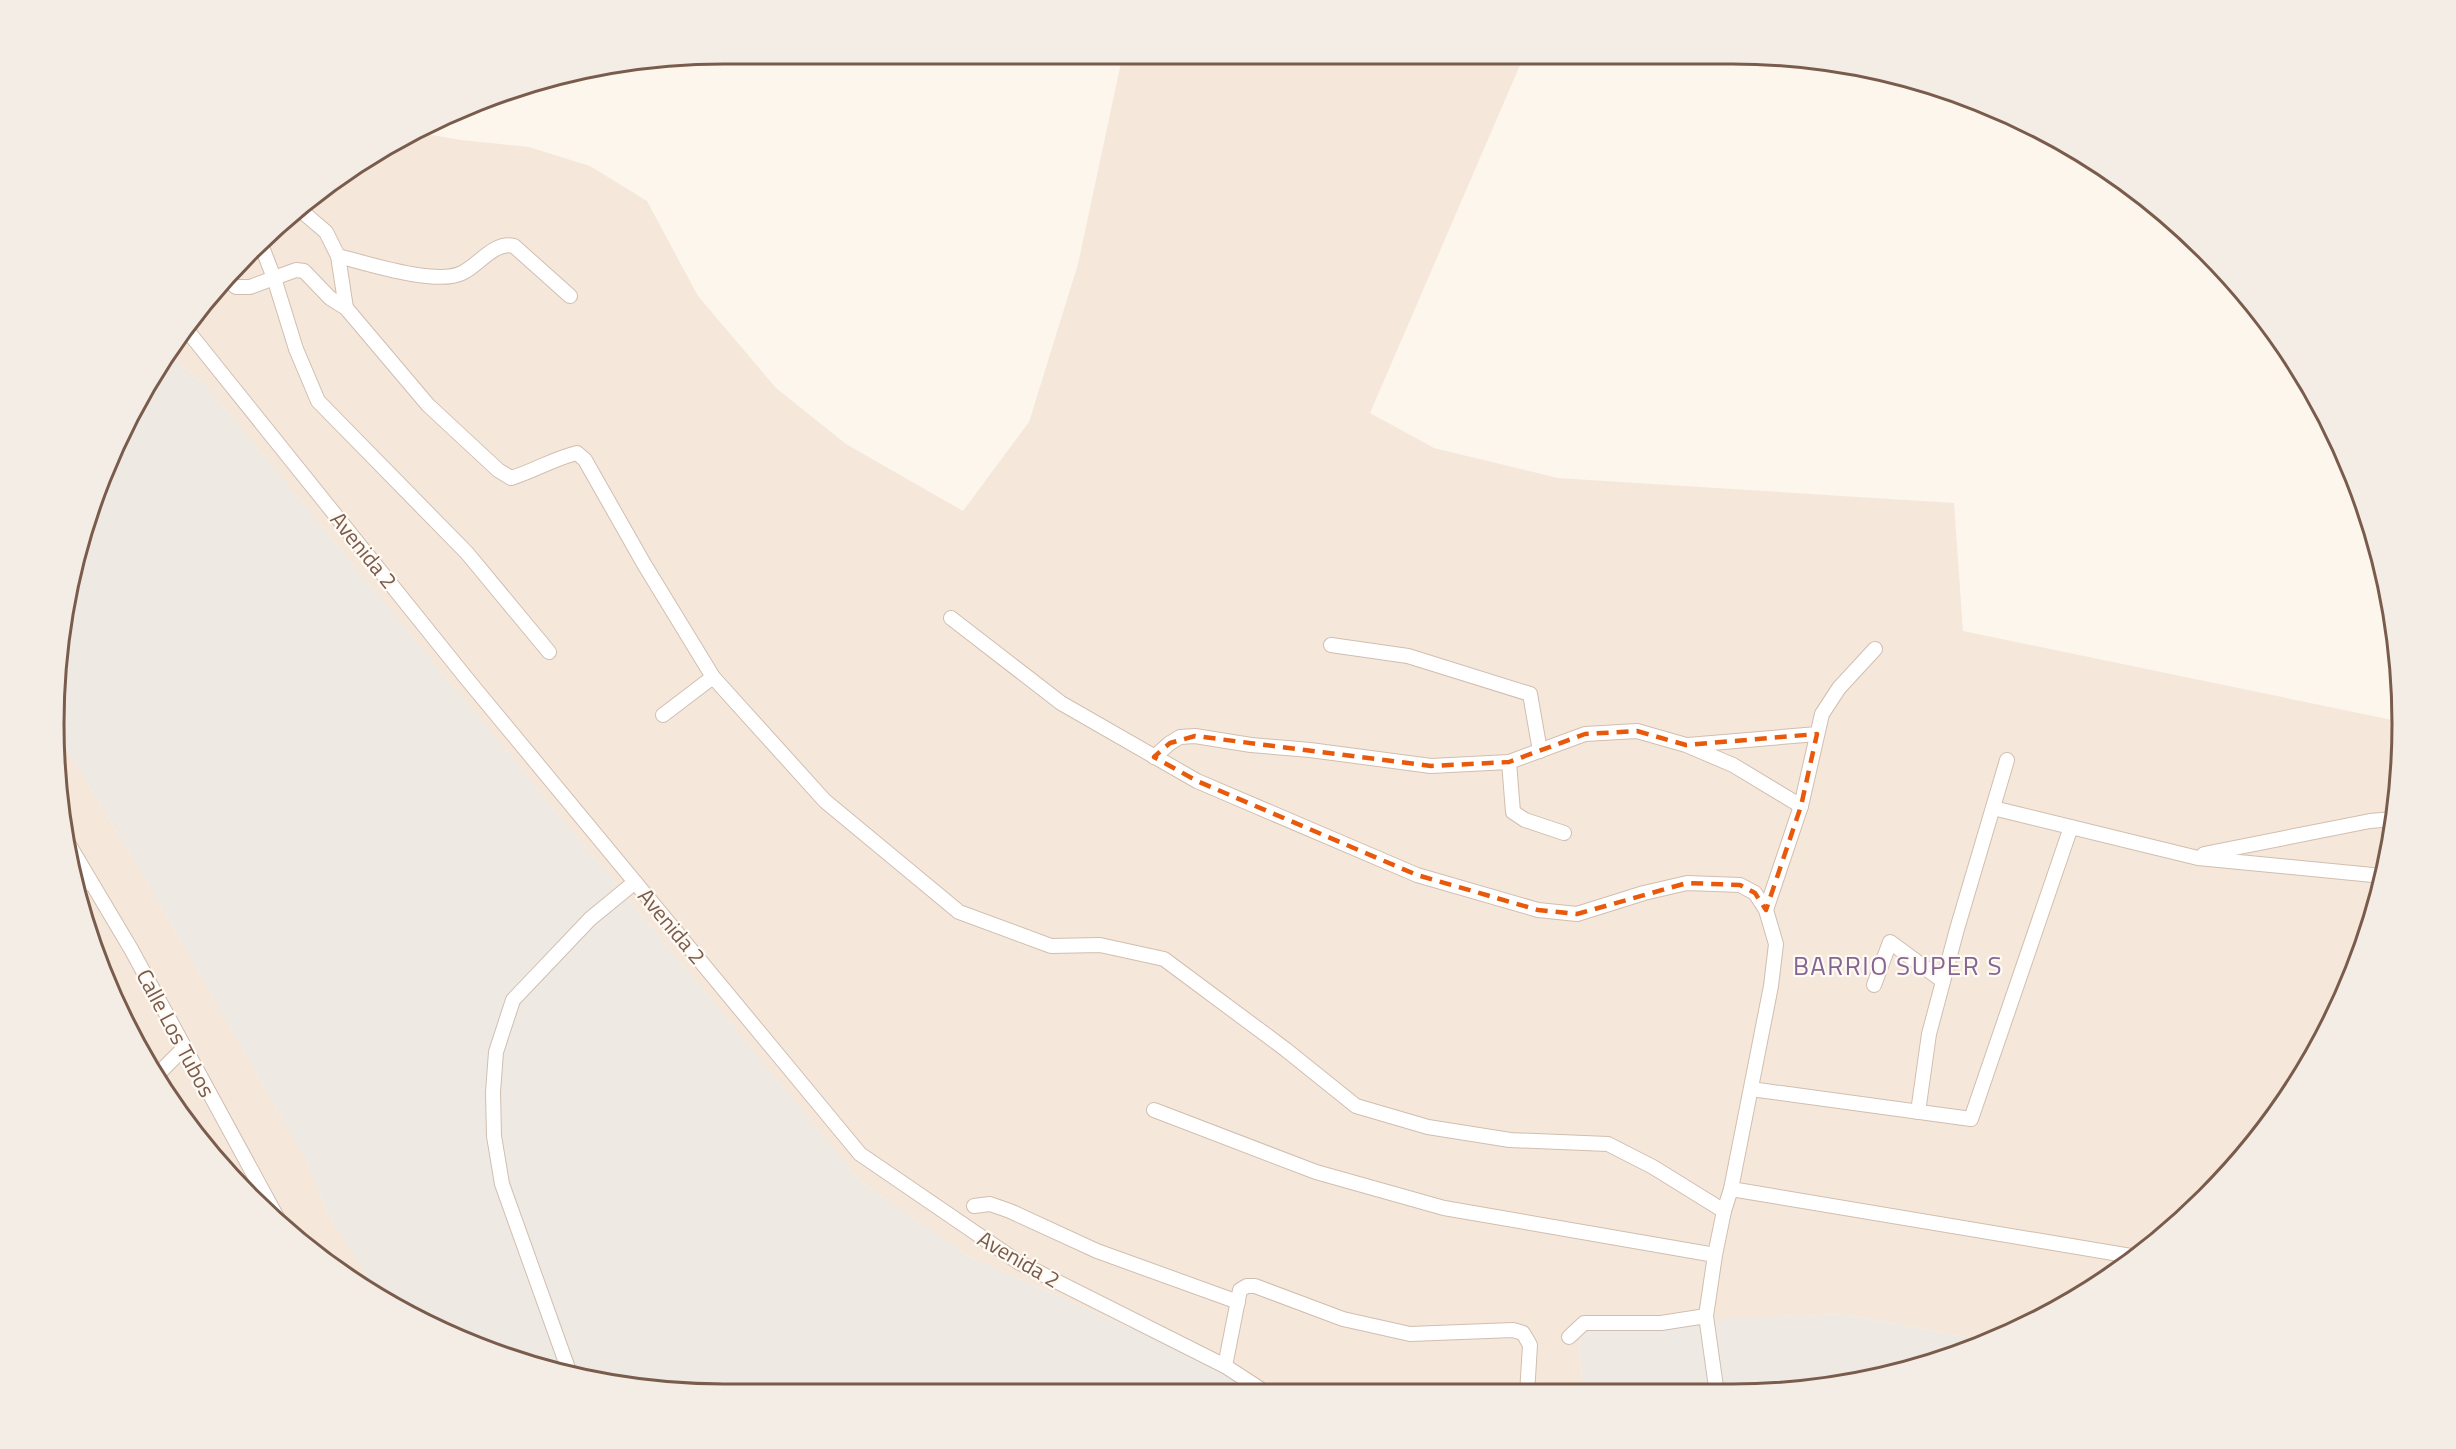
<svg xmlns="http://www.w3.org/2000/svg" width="2456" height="1449" font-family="'Titillium Web',sans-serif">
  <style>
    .residential { fill: #f5e8da }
    .industrial { fill: #efe9e4 }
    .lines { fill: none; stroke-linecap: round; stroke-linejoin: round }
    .street-casing { stroke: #d1beb0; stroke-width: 16 }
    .street { stroke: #fff; stroke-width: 14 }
    .marked { fill: none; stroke: #e8590c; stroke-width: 4.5; stroke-dasharray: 12 8; stroke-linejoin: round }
    .labels { text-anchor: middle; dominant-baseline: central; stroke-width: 4.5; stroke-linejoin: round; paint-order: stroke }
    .street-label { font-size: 22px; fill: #7a5c4d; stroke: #fffaf3 }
    .quarter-label { font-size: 26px; letter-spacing: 1.5px; fill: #846695; stroke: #fffaf3 }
    .rim { fill: none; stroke: #7a5c4d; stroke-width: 3 }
  </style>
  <rect width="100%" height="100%" fill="#fdf6ec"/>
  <!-- residential -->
  <g class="residential">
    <path d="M1524,56L1370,413L1434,448L1558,478L1954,503L1963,631L2402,722L2389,855L2351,981L2289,1097L2205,1199L2067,1305L1987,1341L1843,1314L1578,1326L1583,1394H1270L1250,1381L968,1256L861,1182L206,386L167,353L250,251L317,192L414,132L461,140L529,147L590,166L647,201L698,296L776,388L846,444L963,511L1029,422L1078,264L1122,58Z"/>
    <path d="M55,730L143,875L309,1166L328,1214L379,1295L352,1282L282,1228L193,1133L144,1059L90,940L67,855Z"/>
  </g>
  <!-- industrial -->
  <g class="industrial">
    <path d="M167,353L206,386L861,1182L968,1256L1250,1381L1270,1394H680L509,1360L379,1295L328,1214L309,1166L143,875L55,730L77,551L123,428Z"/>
    <path d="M1843,1314L1987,1341L1947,1360L1776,1394H1583L1578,1325Z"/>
  </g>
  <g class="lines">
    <!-- street casing -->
    <g class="street-casing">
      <g id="street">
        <path d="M298,208L326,232L338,256L346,308"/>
        <path d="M338,256C366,263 436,286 462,273C479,265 494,241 514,246L570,296"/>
        <path d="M227,279L236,287H250L274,278L260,242"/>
        <path d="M186,329L467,679L860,1154L1018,1262L1225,1366L1268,1394"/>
        <path d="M951,618L1061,703L1197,781L1417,875L1538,910L1577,914L1644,893L1687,883L1740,885L1755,893L1766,910L1776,944L1771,986L1731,1189L1724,1211L1715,1255L1706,1316L1717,1394"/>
        <path d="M1331,645L1408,656L1530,694L1540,751"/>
        <path d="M549,652L467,553L318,401L296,349L274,278L296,270L304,271L330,298L346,308L428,405L498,470L511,478C534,471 555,458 577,453L585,460L644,564L713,677L825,801L959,912L1051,946L1100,945L1164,959L1285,1049L1356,1106L1428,1127L1510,1140L1608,1144L1653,1167L1724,1211"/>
        <path d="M663,715L713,677"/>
        <path d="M1688,745L1817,734"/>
        <path d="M1154,757L1170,743L1180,737L1195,736L1251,745L1310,750L1431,766L1509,762L1585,734L1637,731L1686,745L1733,765L1801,806"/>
        <path d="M1509,762L1513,812L1525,820L1564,833"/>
        <path d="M1993,808L2198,858L2383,876"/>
        <path d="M65,838L131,949L284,1230"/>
        <path d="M2204,854L2370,821L2393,819"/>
        <path d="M76,888L90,881"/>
        <path d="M1766,910L1801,806L1822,714L1839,688L1875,649"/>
        <path d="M1874,985L1890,942L1943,981"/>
        <path d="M155,1077L184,1048"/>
        <path d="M1751,1089L1971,1119L2071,827"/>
        <path d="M1154,1110L1316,1172L1444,1208L1715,1255"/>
        <path d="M1918,1112L1929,1034L1957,929L2007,760"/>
        <path d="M1731,1189L2131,1256"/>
        <path d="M974,1206L990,1204L1010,1211L1097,1251L1238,1302"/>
        <path d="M1569,1337L1584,1323H1661L1706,1316"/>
        <path d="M1225,1366L1240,1290L1247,1286H1255L1343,1319L1410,1334L1513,1330L1523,1333L1530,1345L1527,1394"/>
        <path d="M569,1371L502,1184L494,1136L493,1092L496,1052L513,1000L590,919L635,882"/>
      </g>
    </g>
    <!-- street -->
    <use href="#street" class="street"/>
  </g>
  <!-- marked area -->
  <path class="marked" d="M1637,731L1686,745L1817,734L1801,806L1766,910L1755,893L1740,885L1687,883L1577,914L1538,910L1417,875L1197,781L1154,757L1170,743L1195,736L1431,766L1509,762L1585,734Z"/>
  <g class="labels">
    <!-- street labels -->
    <g class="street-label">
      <text transform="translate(364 550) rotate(51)">Avenida 2</text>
      <text transform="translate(672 926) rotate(50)">Avenida 2</text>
      <text transform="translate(176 1033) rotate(62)">Calle Los Tubos</text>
      <text transform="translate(1019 1259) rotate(30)">Avenida 2</text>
    </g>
    <!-- quarter labels -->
    <g class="quarter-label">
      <text x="1898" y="965">BARRIO SUPER S</text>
    </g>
  </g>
  <!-- crop -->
  <path d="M0 0H2456V1449H0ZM724 64H1732A660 660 0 0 1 2392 724V724A660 660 0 0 1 1732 1384H724A660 660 0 0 1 64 724V724A660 660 0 0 1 724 64Z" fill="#f4ede6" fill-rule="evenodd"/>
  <path class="rim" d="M724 64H1732A660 660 0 0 1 2392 724V724A660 660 0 0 1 1732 1384H724A660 660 0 0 1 64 724V724A660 660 0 0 1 724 64Z"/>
</svg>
